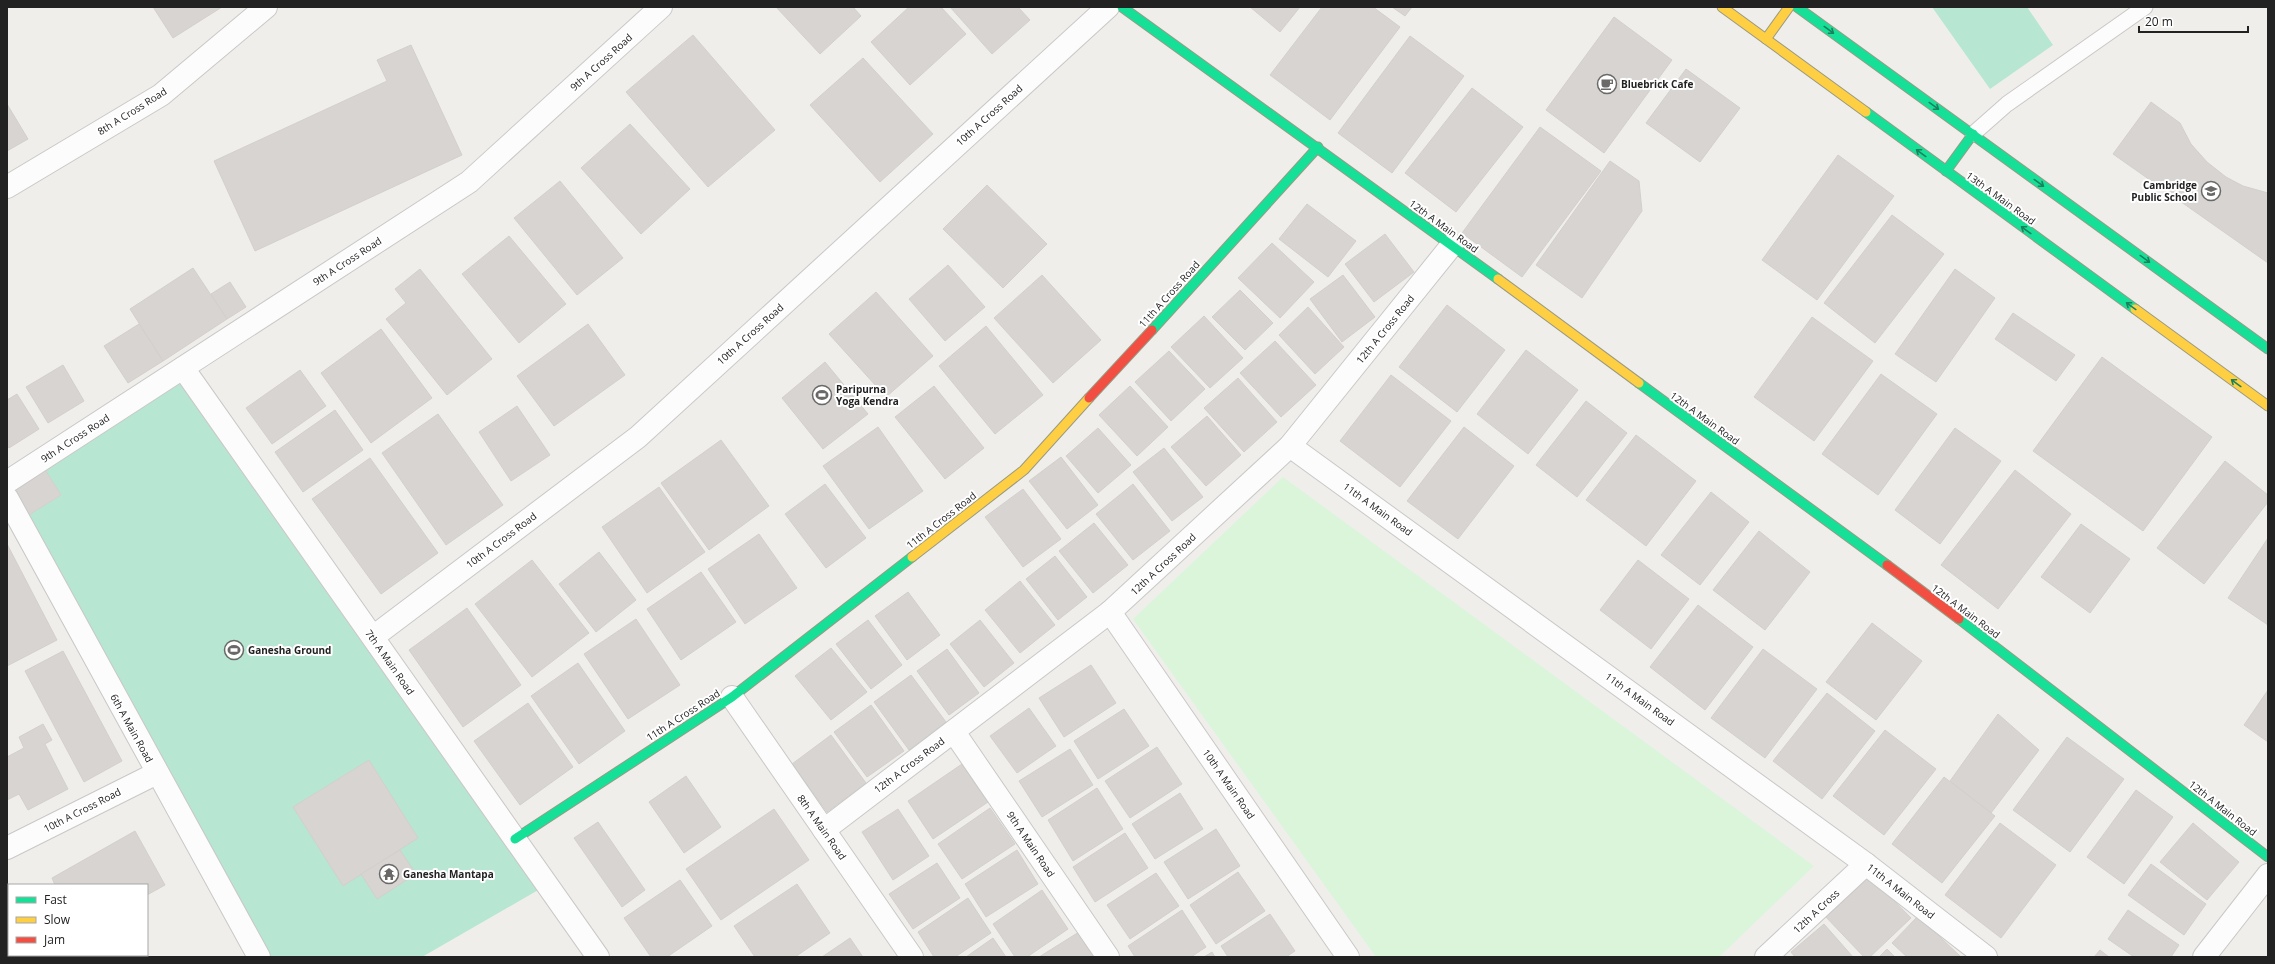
<svg xmlns="http://www.w3.org/2000/svg" width="2275" height="964" font-family="'Open Sans',sans-serif">
  <style>
    .park { fill: #daf5da }
    .pitch { fill: #b7e6d2 }
    .building { fill: #d7d4d2; stroke: #d3d0cc }
    .lines { fill: none; stroke-linecap: round; stroke-linejoin: round }
    .lane-casing { stroke: #c9c8c7; stroke-width: 17 }
    .street-casing { stroke: #c9c8c7; stroke-width: 24 }
    .fast-casing { stroke: #999a82; stroke-width: 11 }
    .slow-casing { stroke: #999a82; stroke-width: 11 }
    .jam-casing { stroke: #999a82; stroke-width: 11 }
    .lane { stroke: #fdfcfc; stroke-width: 15 }
    .street { stroke: #fdfcfc; stroke-width: 22 }
    .fast { stroke: #16e098; stroke-width: 9 }
    .slow { stroke: #ffcf43; stroke-width: 9 }
    .jam { stroke: #f24e42; stroke-width: 9 }
    .oneway { stroke: #1c815d }
    .labels { text-anchor: middle; dominant-baseline: central; stroke-width: 4; stroke-linejoin: round; paint-order: stroke }
    .street-label { font-size: 10px; fill: #222; stroke: #fff }
    .poi-label { font-size: 10px; font-weight: bold; fill: #222; stroke: #fff; text-anchor: start }
  </style>
  <rect width="100%" height="100%" fill="#f0eeeb"/>
  <!-- park -->
  <path class="park" d="M1283,477L1814,866L1719,957H1376L1133,619Z"/>
  <!-- pitch -->
  <g class="pitch">
    <path d="M1932,7H2027L2053,45L1990,89Z"/>
    <path d="M178,381L462,784L540,889L422,957H266L27,516L61,495L44,468Z"/>
  </g>
  <!-- building -->
  <g class="building">
    <path d="M153,7H222L173,38Z"/>
    <path d="M776,7H853L861,16L820,54Z"/>
    <path d="M909,7H941L966,34L910,85L871,42Z"/>
    <path d="M950,7H1018L1030,20L992,54Z"/>
    <path d="M1250,7H1300L1280,32Z"/>
    <path d="M1322,7H1373L1400,27L1330,120L1270,75Z"/>
    <path d="M1392,7H1412L1405,16Z"/>
    <path d="M1614,17L1672,60L1604,153L1546,110Z"/>
    <path d="M693,35L775,130L708,187L626,92Z"/>
    <path d="M1410,36L1464,76L1392,173L1338,133Z"/>
    <path d="M411,45L462,155L255,251L214,161L387,81L377,60Z"/>
    <path d="M863,58L933,134L880,182L810,105Z"/>
    <path d="M1686,69L1740,108L1700,162L1646,123Z"/>
    <path d="M1472,88L1523,127L1456,212L1405,173Z"/>
    <path d="M2151,102L2180,123L2191,144L2207,162L2226,177L2243,186L2268,193V263L2113,154Z"/>
    <path d="M7,104L28,139L7,151Z"/>
    <path d="M630,124L690,189L641,234L581,168Z"/>
    <path d="M1540,127L1601,171L1522,277L1462,233Z"/>
    <path d="M1838,155L1894,196L1817,300L1762,260Z"/>
    <path d="M1610,161L1639,181L1642,211L1582,298L1536,265Z"/>
    <path d="M560,181L623,258L577,295L514,218Z"/>
    <path d="M987,185L1047,244L1003,288L943,229Z"/>
    <path d="M1307,204L1356,241L1328,277L1279,239Z"/>
    <path d="M1892,215L1944,254L1875,343L1824,303Z"/>
    <path d="M1385,234L1414,272L1374,302L1345,264Z"/>
    <path d="M509,236L566,304L519,343L462,274Z"/>
    <path d="M1272,243L1314,282L1280,318L1238,278Z"/>
    <path d="M948,265L985,307L945,341L909,299Z"/>
    <path d="M193,268L227,319L163,361L130,309Z"/>
    <path d="M420,269L492,359L447,395L386,319L406,303L395,289Z"/>
    <path d="M1955,269L1995,298L1936,382L1895,354Z"/>
    <path d="M1042,275L1101,340L1053,383L994,318Z"/>
    <path d="M1343,275L1375,317L1342,342L1310,299Z"/>
    <path d="M230,282L246,307L227,319L211,294Z"/>
    <path d="M1240,290L1273,323L1245,350L1212,317Z"/>
    <path d="M876,292L933,356L886,397L829,334Z"/>
    <path d="M1447,305L1505,350L1457,412L1399,367Z"/>
    <path d="M1308,307L1344,347L1315,374L1279,335Z"/>
    <path d="M2013,313L2075,355L2056,381L1995,339Z"/>
    <path d="M1204,316L1243,358L1210,388L1171,347Z"/>
    <path d="M1812,317L1873,361L1814,441L1754,397Z"/>
    <path d="M139,324L163,361L128,383L104,346Z"/>
    <path d="M588,324L625,375L554,426L517,376Z"/>
    <path d="M986,326L1043,395L995,434L939,366Z"/>
    <path d="M381,329L432,398L371,443L321,373Z"/>
    <path d="M1275,341L1316,385L1281,417L1240,373Z"/>
    <path d="M1526,350L1578,390L1528,454L1477,414Z"/>
    <path d="M1169,351L1205,389L1171,421L1135,382Z"/>
    <path d="M2102,357L2212,437L2143,531L2033,451Z"/>
    <path d="M825,362L868,414L823,449L782,398Z"/>
    <path d="M63,365L84,401L48,423L26,387Z"/>
    <path d="M300,370L326,406L272,444L246,408Z"/>
    <path d="M1881,374L1937,414L1878,495L1822,454Z"/>
    <path d="M1391,375L1451,421L1400,487L1340,441Z"/>
    <path d="M1238,378L1277,422L1244,452L1204,408Z"/>
    <path d="M934,386L984,448L945,479L895,417Z"/>
    <path d="M1130,386L1168,427L1137,456L1099,415Z"/>
    <path d="M17,394L39,429L9,448L7,445V400Z"/>
    <path d="M1586,401L1627,433L1577,497L1536,465Z"/>
    <path d="M517,406L550,455L511,481L479,432Z"/>
    <path d="M335,410L363,450L303,492L275,452Z"/>
    <path d="M438,414L503,505L446,545L382,453Z"/>
    <path d="M1207,416L1241,455L1206,486L1171,447Z"/>
    <path d="M878,427L923,491L869,529L823,466Z"/>
    <path d="M1464,427L1514,466L1458,539L1407,501Z"/>
    <path d="M1098,428L1131,465L1098,493L1066,456Z"/>
    <path d="M1955,428L2001,461L1940,544L1895,510Z"/>
    <path d="M1636,435L1696,481L1646,546L1586,500Z"/>
    <path d="M721,440L769,506L709,550L661,483Z"/>
    <path d="M1164,448L1203,497L1172,521L1133,472Z"/>
    <path d="M1061,457L1098,505L1067,529L1029,481Z"/>
    <path d="M370,458L438,553L381,594L312,499Z"/>
    <path d="M2225,461L2268,495V502L2204,584L2157,548Z"/>
    <path d="M44,468L61,495L27,516L11,489Z"/>
    <path d="M2015,470L2071,514L1998,609L1941,565Z"/>
    <path d="M825,484L866,538L826,568L785,514Z"/>
    <path d="M1133,484L1170,531L1133,560L1096,514Z"/>
    <path d="M659,487L705,552L647,593L602,527Z"/>
    <path d="M1023,489L1061,539L1023,567L985,517Z"/>
    <path d="M1711,492L1749,522L1700,585L1661,555Z"/>
    <path d="M1094,523L1128,565L1093,593L1059,551Z"/>
    <path d="M2081,524L2130,559L2090,613L2041,577Z"/>
    <path d="M1759,531L1810,572L1765,630L1713,590Z"/>
    <path d="M759,534L797,588L745,624L708,569Z"/>
    <path d="M2268,538V625L2228,598Z"/>
    <path d="M7,544L57,640L7,666Z"/>
    <path d="M599,552L636,600L596,632L559,584Z"/>
    <path d="M1055,556L1087,597L1058,620L1026,579Z"/>
    <path d="M532,560L589,633L532,677L475,604Z"/>
    <path d="M1638,560L1689,599L1651,649L1600,610Z"/>
    <path d="M701,572L736,622L681,660L647,609Z"/>
    <path d="M1020,581L1055,625L1020,653L985,610Z"/>
    <path d="M908,592L940,635L907,660L875,616Z"/>
    <path d="M1698,605L1753,647L1705,710L1650,667Z"/>
    <path d="M467,608L521,685L463,727L409,650Z"/>
    <path d="M636,619L680,685L628,719L584,654Z"/>
    <path d="M868,620L902,665L871,689L836,644Z"/>
    <path d="M980,620L1014,663L984,687L950,644Z"/>
    <path d="M1872,623L1922,661L1876,720L1826,682Z"/>
    <path d="M831,648L867,692L831,720L795,676Z"/>
    <path d="M947,649L979,693L949,715L917,671Z"/>
    <path d="M1763,649L1817,689L1765,758L1711,718Z"/>
    <path d="M63,651L122,761L84,782L25,671Z"/>
    <path d="M578,663L625,731L579,764L531,696Z"/>
    <path d="M1091,665L1116,703L1064,737L1039,698Z"/>
    <path d="M911,675L946,722L909,750L874,702Z"/>
    <path d="M2268,690V742L2244,725Z"/>
    <path d="M1827,693L1875,731L1822,799L1773,761Z"/>
    <path d="M528,703L573,767L520,805L474,741Z"/>
    <path d="M871,705L904,751L867,777L834,732Z"/>
    <path d="M1029,708L1056,746L1017,773L990,736Z"/>
    <path d="M1124,709L1149,746L1098,779L1074,741Z"/>
    <path d="M1998,714L2039,750L1991,813L1950,781Z"/>
    <path d="M43,724L52,740L45,744L68,789L28,810L19,794L7,800V757L24,748L19,737Z"/>
    <path d="M1885,730L1936,769L1884,835L1833,796Z"/>
    <path d="M831,735L866,783L827,812L792,764Z"/>
    <path d="M2067,737L2124,779L2070,852L2013,810Z"/>
    <path d="M1157,747L1182,784L1130,818L1105,781Z"/>
    <path d="M1070,749L1093,785L1042,817L1019,781Z"/>
    <path d="M369,760L418,838L343,886L293,807Z"/>
    <path d="M962,764L988,802L933,839L908,801Z"/>
    <path d="M686,776L721,827L684,853L649,802Z"/>
    <path d="M1944,777L1995,816L1942,883L1892,844Z"/>
    <path d="M1097,788L1123,829L1073,861L1048,820Z"/>
    <path d="M2136,790L2173,817L2124,884L2087,857Z"/>
    <path d="M1180,793L1203,829L1155,859L1132,824Z"/>
    <path d="M990,808L1015,844L962,879L938,844Z"/>
    <path d="M774,809L809,860L721,920L686,869Z"/>
    <path d="M898,809L929,856L893,880L862,832Z"/>
    <path d="M598,822L645,890L622,907L574,838Z"/>
    <path d="M2000,823L2056,865L2001,938L1945,895Z"/>
    <path d="M2193,823L2239,862L2207,900L2160,862Z"/>
    <path d="M1216,829L1240,866L1188,899L1164,862Z"/>
    <path d="M135,831L165,885L147,895V885H55L52,878Z"/>
    <path d="M1125,833L1148,868L1095,902L1073,867Z"/>
    <path d="M400,850L416,874L377,899L361,874Z"/>
    <path d="M1017,850L1038,884L986,917L965,884Z"/>
    <path d="M937,863L960,898L913,929L889,894Z"/>
    <path d="M2151,864L2206,904L2184,935L2128,895Z"/>
    <path d="M1238,872L1265,911L1216,944L1190,905Z"/>
    <path d="M1866,872L1911,918L1870,957H1864L1823,914Z"/>
    <path d="M1156,873L1179,906L1130,939L1107,905Z"/>
    <path d="M680,880L712,926L667,957H651L624,918Z"/>
    <path d="M797,884L830,933L795,957H755L734,926Z"/>
    <path d="M1042,890L1068,929L1027,957H1015L993,924Z"/>
    <path d="M968,898L991,933L955,957H934L918,932Z"/>
    <path d="M1182,910L1206,947L1191,957H1135L1128,946Z"/>
    <path d="M2128,910L2179,945L2171,957H2134L2108,939Z"/>
    <path d="M1270,914L1295,951L1286,957H1228L1221,946Z"/>
    <path d="M1918,916L1961,957H1907L1892,943Z"/>
    <path d="M1824,924L1853,957H1795L1791,952Z"/>
    <path d="M1079,932L1094,957H1039Z"/>
    <path d="M850,938L863,957H822Z"/>
    <path d="M993,938L1006,957H966Z"/>
    <path d="M1887,949L1895,957H1879Z"/>
    <path d="M2100,950L2109,957H2094Z"/>
    <path d="M1212,952L1215,957H1204Z"/>
    <path d="M41,955H89L90,957H37Z"/>
    <path d="M101,955H117L118,957H102Z"/>
  </g>
  <g class="lines">
    <!-- lane casing -->
    <g class="lane-casing">
      <path id="lane" d="M1973,134L2007,104L2145,7"/>
    </g>
    <!-- street casing -->
    <g class="street-casing">
      <g id="street">
        <path d="M7,187L161,95L266,7"/>
        <path d="M183,368L598,957"/>
        <path d="M1290,446L1866,864L1986,957"/>
        <path d="M7,482L469,182L661,7"/>
        <path d="M7,498L259,957"/>
        <path d="M1110,612L1348,957"/>
        <path d="M373,637L638,437L1108,7"/>
        <path d="M732,697L912,957"/>
        <path d="M954,732L1108,957"/>
        <path d="M824,830L1110,612L1290,446L1452,245"/>
        <path d="M7,848L157,773"/>
        <path d="M1766,957L1866,864"/>
        <path d="M2204,957L2268,875"/>
      </g>
    </g>
    <!-- fast casing -->
    <g class="fast-casing">
      <g id="fast">
        <path d="M1122,7L1498,279"/>
        <path d="M1797,7L2268,349"/>
        <path d="M1866,112L2135,309"/>
        <path d="M1946,171L1973,134"/>
        <path d="M1152,330L1318,147"/>
        <path d="M1639,383L1887,565"/>
        <path d="M1959,619L2268,857"/>
        <path d="M515,839L732,697L912,557"/>
      </g>
    </g>
    <!-- slow casing -->
    <g class="slow-casing">
      <g id="slow">
        <path d="M1722,7L1866,112"/>
        <path d="M1766,39L1789,7"/>
        <path d="M1498,279L1639,383"/>
        <path d="M2135,309L2268,406"/>
        <path d="M912,557L1024,470L1089,398"/>
      </g>
    </g>
    <!-- jam casing -->
    <g class="jam-casing">
      <g id="jam">
        <path d="M1089,398L1152,330"/>
        <path d="M1887,565L1959,619"/>
      </g>
    </g>
    <!-- lane -->
    <use href="#lane" class="lane"/>
    <!-- street -->
    <use href="#street" class="street"/>
    <!-- fast -->
    <use href="#fast" class="fast"/>
    <!-- slow -->
    <use href="#slow" class="slow"/>
    <!-- jam -->
    <use href="#jam" class="jam"/>
  </g>
  <!-- one-way arrows -->
  <defs><path id="oneway-shaft" d="M-6 0H5M1.5-3L5.5 0L1.5 3" fill="none" stroke-width="1.6" stroke-linecap="round" stroke-linejoin="round"/></defs>
  <g class="oneway">
    <use href="#oneway-shaft" transform="translate(1829 30) rotate(36)"/>
    <use href="#oneway-shaft" transform="translate(1934 106) rotate(36)"/>
    <use href="#oneway-shaft" transform="translate(1921 153) rotate(-144)"/>
    <use href="#oneway-shaft" transform="translate(2039 183) rotate(36)"/>
    <use href="#oneway-shaft" transform="translate(2026 230) rotate(-144)"/>
    <use href="#oneway-shaft" transform="translate(2145 259) rotate(36)"/>
    <use href="#oneway-shaft" transform="translate(2131 306) rotate(-144)"/>
    <use href="#oneway-shaft" transform="translate(2236 383) rotate(-144)"/>
  </g>
  <!-- icons -->
  <defs>
    <g id="cafe-ring" transform="scale(1)"><circle r="9.5" fill="#fff" stroke="#6a6968" stroke-width="1.5"/><path d="M-5.5-4.5H6V0H3Q3 3.5 0 3.5H-2.5Q-5.5 3.5-5.5 0ZM3-3.2v2h1.7v-2ZM-6 4.5H4V6H-6Z" fill="#6a6968"/></g>
    <g id="school-ring" transform="scale(1)"><circle r="9.5" fill="#fff" stroke="#6a6968" stroke-width="1.5"/><path d="M0-5L7-2L0 1L-7-2ZM-4 1L0 2.5L4 1V4Q0 6-4 4Z" fill="#6a6968"/></g>
    <g id="stadium-ring" transform="scale(1)"><circle r="9.5" fill="#fff" stroke="#6a6968" stroke-width="1.5"/><path d="M0-5a6.5 5 0 1 0 0 10a6.5 5 0 1 0 0-10ZM-3.5-1.8h7v3.6h-7Z" fill="#6a6968"/></g>
    <g id="temple-ring" transform="scale(1)"><circle r="9.5" fill="#fff" stroke="#6a6968" stroke-width="1.5"/><path d="M0-6L5-2H3V0L6.5 2.5H4V6H1.5V3h-3V6H-4V2.5H-6.5L-3 0V-2H-5Z" fill="#6a6968"/></g>
  </defs>
  <g fill-rule="evenodd">
    <use href="#cafe-ring" x="1607" y="84"/>
    <use href="#school-ring" x="2211" y="191"/>
    <use href="#stadium-ring" x="822" y="395"/>
    <use href="#stadium-ring" x="234" y="650"/>
    <use href="#temple-ring" x="389" y="874"/>
  </g>
  <g class="labels">
    <!-- street labels -->
    <g class="street-label">
      <text transform="translate(601 62) rotate(-42)">9th A Cross Road</text>
      <text transform="translate(132 111) rotate(-32)">8th A Cross Road</text>
      <text transform="translate(989 115) rotate(-42)">10th A Cross Road</text>
      <text transform="translate(2001 198) rotate(36)">13th A Main Road</text>
      <text transform="translate(1444 226) rotate(36)">12th A Main Road</text>
      <text transform="translate(347 261) rotate(-33)">9th A Cross Road</text>
      <text transform="translate(1169 294) rotate(-48)">11th A Cross Road</text>
      <text transform="translate(1385 329) rotate(-51)">12th A Cross Road</text>
      <text transform="translate(750 334) rotate(-42)">10th A Cross Road</text>
      <text transform="translate(1705 418) rotate(36)">12th A Main Road</text>
      <text transform="translate(75 438) rotate(-33)">9th A Cross Road</text>
      <text transform="translate(1378 509) rotate(36)">11th A Main Road</text>
      <text transform="translate(941 520) rotate(-38)">11th A Cross Road</text>
      <text transform="translate(501 540) rotate(-37)">10th A Cross Road</text>
      <text transform="translate(1163 564) rotate(-43)">12th A Cross Road</text>
      <text transform="translate(1966 611) rotate(37)">12th A Main Road</text>
      <text transform="translate(390 662) rotate(55)">7th A Main Road</text>
      <text transform="translate(1640 699) rotate(36)">11th A Main Road</text>
      <text transform="translate(683 715) rotate(-33)">11th A Cross Road</text>
      <text transform="translate(132 728) rotate(61)">6th A Main Road</text>
      <text transform="translate(909 765) rotate(-37)">12th A Cross Road</text>
      <text transform="translate(1229 784) rotate(55)">10th A Main Road</text>
      <text transform="translate(2223 808) rotate(38)">12th A Main Road</text>
      <text transform="translate(82 810) rotate(-27)">10th A Cross Road</text>
      <text transform="translate(822 827) rotate(55)">8th A Main Road</text>
      <text transform="translate(1031 844) rotate(56)">9th A Main Road</text>
      <text transform="translate(1901 891) rotate(38)">11th A Main Road</text>
      <text transform="translate(1816 911) rotate(-43)">12th A Cross</text>
    </g>
    <!-- poi labels -->
    <g class="poi-label">
      <text x="1621" y="84">Bluebrick Cafe</text>
      <text x="2197" y="185" text-anchor="end">Cambridge<tspan x="2197" dy="12">Public School</tspan></text>
      <text x="836" y="389">Paripurna<tspan x="836" dy="12">Yoga Kendra</tspan></text>
      <text x="248" y="650">Ganesha Ground</text>
      <text x="403" y="874">Ganesha Mantapa</text>
    </g>
  </g>
  <!-- border -->
  <rect width="2275" height="964" fill="none" stroke="#222222" stroke-width="16"/>
  <!-- legend -->
  <rect x="8" y="884" width="140" height="72" fill="#ffffff" stroke="#a7a7a7"/>
  <rect x="16" y="897" width="20" height="6" fill="#16e098" stroke="#a7a7a7"/>
  <text x="44" y="904" font-size="12" fill="#222222">Fast</text>
  <rect x="16" y="917" width="20" height="6" fill="#ffcf43" stroke="#a7a7a7"/>
  <text x="44" y="924" font-size="12" fill="#222222">Slow</text>
  <rect x="16" y="937" width="20" height="6" fill="#f24e42" stroke="#a7a7a7"/>
  <text x="44" y="944" font-size="12" fill="#222222">Jam</text>
  <!-- scale -->
  <path d="M2139 26v6h109v-6" fill="none" stroke="#222222" stroke-width="2"/>
  <text x="2145" y="26" font-size="12" fill="#222222" stroke="#ffffff" stroke-width="3" paint-order="stroke">20 m</text>
</svg>
